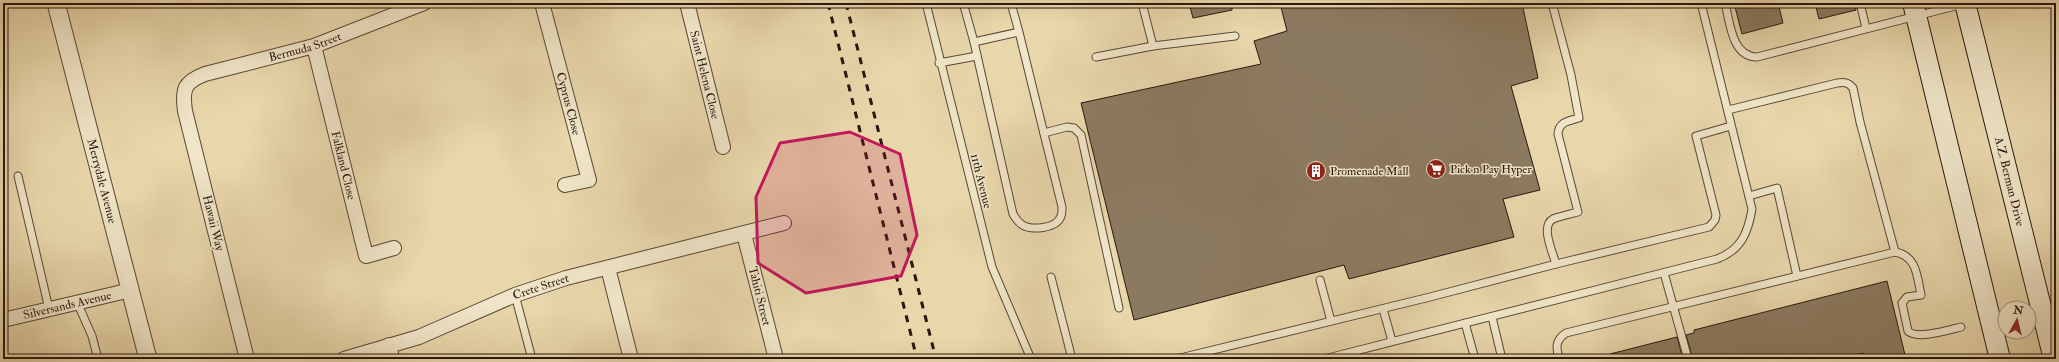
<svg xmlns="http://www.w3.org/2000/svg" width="2059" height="362" font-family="'IM FELL Double Pica',serif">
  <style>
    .building { fill: #8c7a60; stroke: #29160e }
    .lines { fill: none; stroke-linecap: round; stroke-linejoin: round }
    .service-casing { stroke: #594635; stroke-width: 9 }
    .minor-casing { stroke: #594635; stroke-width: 16 }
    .tertiary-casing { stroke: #594635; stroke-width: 19 }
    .secondary-casing { stroke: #29160e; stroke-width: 22 }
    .service { stroke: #f0e5c8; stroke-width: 7 }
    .minor { stroke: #f0e5c8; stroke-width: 14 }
    .tertiary { stroke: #f0e5c8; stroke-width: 17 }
    .secondary { stroke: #f0e5c8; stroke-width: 20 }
    .rail { stroke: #29160e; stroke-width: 3; stroke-dasharray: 7 7; stroke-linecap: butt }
    .marked { fill: #c2185b; fill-opacity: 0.2; stroke: #c2185b; stroke-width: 3; stroke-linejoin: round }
    .labels { text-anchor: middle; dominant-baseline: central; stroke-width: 3; stroke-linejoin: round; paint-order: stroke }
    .street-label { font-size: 12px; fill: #29160e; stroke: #f0e5c8 }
    .poi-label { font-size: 12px; fill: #29160e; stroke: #f0e5c8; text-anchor: start }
  </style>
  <rect width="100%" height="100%" fill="#e8d7ab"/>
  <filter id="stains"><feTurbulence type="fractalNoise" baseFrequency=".005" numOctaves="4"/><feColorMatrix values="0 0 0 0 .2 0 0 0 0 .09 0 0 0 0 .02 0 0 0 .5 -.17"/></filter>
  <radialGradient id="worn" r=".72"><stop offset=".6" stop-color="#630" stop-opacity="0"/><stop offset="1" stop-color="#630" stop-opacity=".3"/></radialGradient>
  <!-- building -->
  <g class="building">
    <path d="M1189,3H1232V10L1193,18Z"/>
    <path d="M1280,3H1522L1538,78L1511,86L1540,190L1503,199L1514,237L1349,279L1344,265L1134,320L1081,103L1261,64L1254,41L1287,31Z"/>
    <path d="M1734,3H1778L1783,23L1742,34Z"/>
    <path d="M1815,3H1855L1856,10L1819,19Z"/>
    <path d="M1887,281L1906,359H1864L1863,353L1839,359H1693L1686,335L1694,333V330Z"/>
    <path d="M1677,337L1683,359H1611L1610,354Z"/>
  </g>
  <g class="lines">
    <!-- service casing -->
    <g class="service-casing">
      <g id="service">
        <path d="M926,3L992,267L1031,359"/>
        <path d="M1011,3L1019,32L1062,207C1062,210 1062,214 1061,216C1057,229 1030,231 1021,224C1017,221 1015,217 1013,214L974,42L1019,32"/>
        <path d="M1142,3L1153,46L1235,36"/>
        <path d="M1552,3L1571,75L1579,118C1569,121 1559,121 1558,134L1578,212C1570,214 1560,216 1553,219C1540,226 1553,253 1556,264"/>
        <path d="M1725,3C1730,23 1732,57 1757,57L1963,4"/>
        <path d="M1860,3L1866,28"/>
        <path d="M964,6L974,42"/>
        <path d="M1096,57L1153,46"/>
        <path d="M939,63L977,56"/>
        <path d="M1728,110L1837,83C1844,82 1848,82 1853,88L1860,122L1895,252"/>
        <path d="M1044,133L1067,127L1074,128L1081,135L1119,308"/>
        <path d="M18,176L49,309"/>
        <path d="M1749,196L1777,188L1797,276"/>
        <path d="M1664,273L1688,359"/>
        <path d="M1051,277L1072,359"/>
        <path d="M1320,280L1331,321"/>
        <path d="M515,295L532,359"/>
        <path d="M77,302L92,336L98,359"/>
        <path d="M1383,309L1392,341"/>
        <path d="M1492,317L1502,359"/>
        <path d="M1465,323L1475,359"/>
        <path d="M1176,359L1430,297L1556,264L1709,227L1715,220L1716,215L1696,136L1731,126"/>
        <path d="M1324,359L1717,259C1741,250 1748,233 1752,209L1701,3"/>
        <path d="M1559,359C1556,348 1555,340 1566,333L1895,252C1917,256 1917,276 1921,295L1907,297L1902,303L1908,331C1916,340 1949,330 1961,327"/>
      </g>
    </g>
    <!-- minor casing -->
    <g class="minor-casing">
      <g id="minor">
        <path id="s1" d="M542,3L589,180L565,185"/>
        <path id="s2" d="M687,3L723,147"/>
        <path id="s3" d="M314,46L366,256L394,248"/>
        <path id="s4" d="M744,234L776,359"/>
        <path d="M608,268L631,359"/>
        <path id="s5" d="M3,320L131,290"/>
        <path d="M389,345L392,359"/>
        <path id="s6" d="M247,359L185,111C182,89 184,82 205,74L314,46L424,3"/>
        <path id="s7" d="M344,359L419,337L515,295L566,278L784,223"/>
      </g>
    </g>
    <!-- tertiary casing -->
    <g class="tertiary-casing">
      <g id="tertiary">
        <path id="s8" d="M56,3L148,359"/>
      </g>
    </g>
    <!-- secondary casing -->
    <g class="secondary-casing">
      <g id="secondary">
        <path d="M1913,3L2000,359"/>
        <path id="s9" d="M1965,3L2054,359"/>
      </g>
    </g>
    <!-- service -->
    <use href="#service" class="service"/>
    <!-- minor -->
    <use href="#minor" class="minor"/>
    <!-- tertiary -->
    <use href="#tertiary" class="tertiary"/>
    <!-- secondary -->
    <use href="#secondary" class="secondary"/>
    <!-- rail -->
    <g class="rail">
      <path d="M828,3L917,359"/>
      <path d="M846,3L936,359"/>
    </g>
  </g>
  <!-- marked area -->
  <path class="marked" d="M850,132L900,154L917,235L901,276L806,293L758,263L756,197L780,143Z"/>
  <!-- icons -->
  <defs>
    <g id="supermarket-disc" transform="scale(1)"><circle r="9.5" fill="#8f2418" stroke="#f0e5c8"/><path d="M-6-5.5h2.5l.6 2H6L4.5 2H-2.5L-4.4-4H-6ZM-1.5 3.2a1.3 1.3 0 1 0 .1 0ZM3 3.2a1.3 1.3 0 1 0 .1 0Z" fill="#fff"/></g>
    <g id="building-disc" transform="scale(1)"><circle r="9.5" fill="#8f2418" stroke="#f0e5c8"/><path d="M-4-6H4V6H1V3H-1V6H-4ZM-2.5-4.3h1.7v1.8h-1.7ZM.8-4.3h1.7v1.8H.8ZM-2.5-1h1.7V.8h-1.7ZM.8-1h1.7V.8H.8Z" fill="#fff"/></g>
  </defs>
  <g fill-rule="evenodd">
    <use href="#supermarket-disc" x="1436" y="169"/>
    <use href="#building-disc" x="1316" y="171"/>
  </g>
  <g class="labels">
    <!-- street labels -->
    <g class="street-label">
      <text stroke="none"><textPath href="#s6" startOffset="407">Bermuda Street</textPath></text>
      <text stroke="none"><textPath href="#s2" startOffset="74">Saint Helena Close</textPath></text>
      <text stroke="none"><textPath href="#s1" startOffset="104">Cyprus Close</textPath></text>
      <text stroke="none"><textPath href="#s3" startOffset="123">Falkland Close</textPath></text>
      <text stroke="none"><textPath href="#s8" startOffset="184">Merrydale Avenue</textPath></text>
      <text transform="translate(981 181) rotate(76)">11th Avenue</text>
      <text stroke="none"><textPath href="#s9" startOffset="184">A.Z. Berman Drive</textPath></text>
      <text transform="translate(213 223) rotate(76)">Hawaii Way</text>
      <text stroke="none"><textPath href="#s7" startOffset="210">Crete Street</textPath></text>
      <text stroke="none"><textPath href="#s4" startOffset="64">Tahiti Street</textPath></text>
      <text stroke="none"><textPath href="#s5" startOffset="66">Silversands Avenue</textPath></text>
    </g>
    <!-- poi labels -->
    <g class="poi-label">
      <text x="1450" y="169">Pick n Pay Hyper</text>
      <text x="1330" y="171">Promenade Mall</text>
    </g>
  </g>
  <!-- margin -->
  <rect width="2059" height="362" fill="none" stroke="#e8d7ab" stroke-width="16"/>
  <rect x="4" y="4" width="2051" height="354" fill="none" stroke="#29160e" stroke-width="2"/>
  <rect x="8" y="8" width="2043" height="346" fill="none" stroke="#29160e"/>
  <!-- north arrow -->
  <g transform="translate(2017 320) rotate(8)"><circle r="19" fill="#f0e5c8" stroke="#a0927e"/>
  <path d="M0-3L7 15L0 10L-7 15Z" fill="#8f2418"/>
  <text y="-6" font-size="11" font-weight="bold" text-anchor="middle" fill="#29160e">N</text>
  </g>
  <rect width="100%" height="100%" filter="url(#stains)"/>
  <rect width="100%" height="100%" fill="url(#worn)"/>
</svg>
